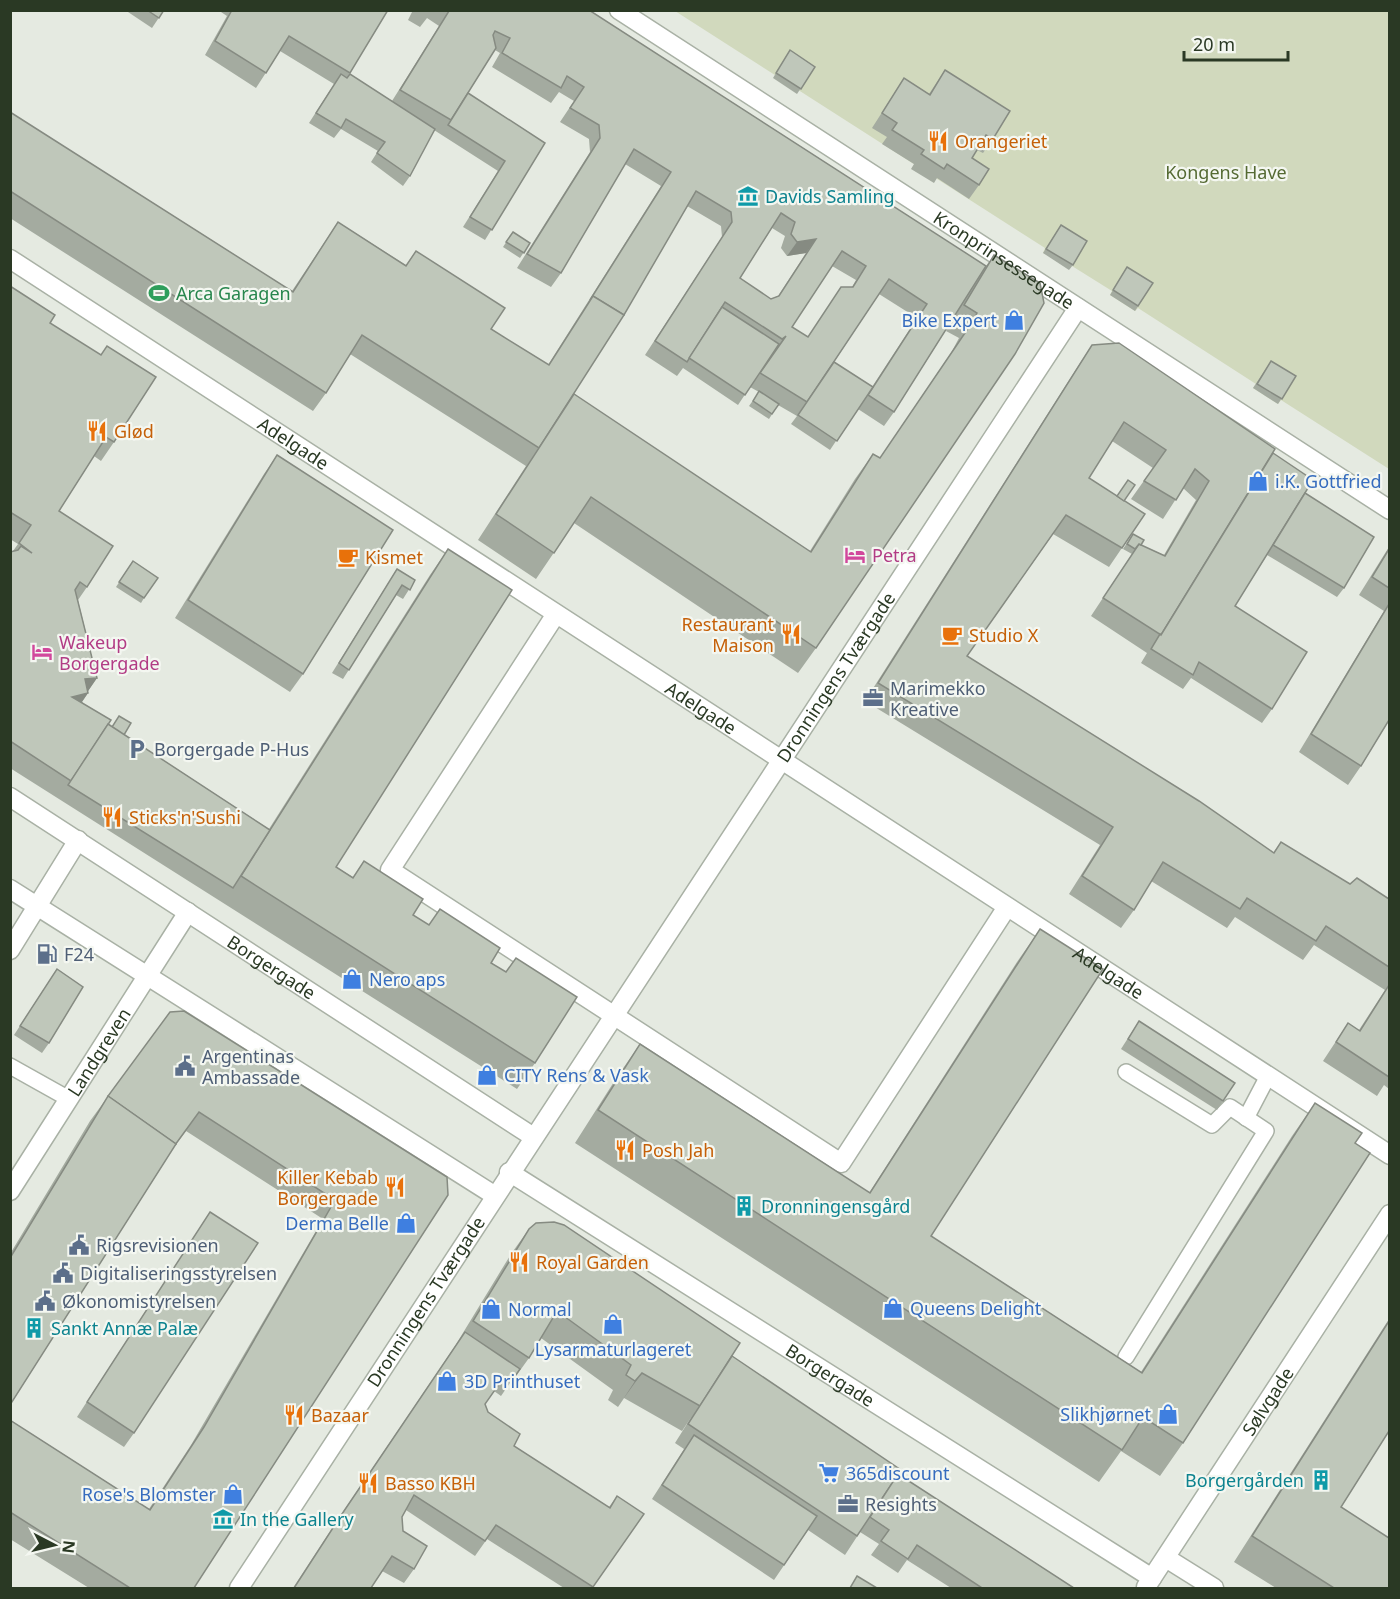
<svg xmlns="http://www.w3.org/2000/svg" width="1400" height="1599" font-family="'Noto Sans',sans-serif">
  <style>
    .green { fill: #d1d9bd }
    .lines { fill: none; stroke-linecap: round; stroke-linejoin: round }
    .lane-casing { stroke: #a9b1a5; stroke-width: 18 }
    .street-casing { stroke: #a9b1a5; stroke-width: 21 }
    .lane { stroke: #fff; stroke-width: 15 }
    .street { stroke: #fff; stroke-width: 18 }
    .wall { fill: #a4aba0; fill-rule: evenodd }
    .shaded-wall { fill: #868b82 }
    .building { fill: #bfc7ba; stroke: #868b82; stroke-width: 1.5; fill-rule: evenodd }
    .labels { text-anchor: middle; dominant-baseline: central; stroke-width: 4.5; stroke-linejoin: round; paint-order: stroke }
    .food-label { font-size: 18px; fill: #c56008; stroke: #f4f7f1; text-anchor: start }
    .park-label { font-size: 18px; fill: #556a33; stroke: #f4f7f1 }
    .culture-label { font-size: 18px; fill: #0d838f; stroke: #f4f7f1; text-anchor: start }
    .street-label { font-size: 18px; fill: #2a3924; stroke: #f4f7f1 }
    .leisure-label { font-size: 18px; fill: #27864d; stroke: #f4f7f1; text-anchor: start }
    .shop-label { font-size: 18px; fill: #366cbe; stroke: #f4f7f1; text-anchor: start }
    .hotel-label { font-size: 18px; fill: #b23c85; stroke: #f4f7f1; text-anchor: start }
    .service-label { font-size: 18px; fill: #4e5e75; stroke: #f4f7f1; text-anchor: start }
  </style>
  <rect width="100%" height="100%" fill="#e5eae1"/>
  <!-- green -->
  <path class="green" d="M675,11H1389V469L1281,400L1278,404L1253,388L1256,384L1138,308L1135,311L1110,295L1112,291L1072,266L1043,253L1045,248Z"/>
  <g class="lines">
    <!-- lane casing -->
    <g class="lane-casing">
      <g id="lane">
        <path d="M10,1066L69,1099"/>
        <path d="M1126,1072L1212,1125L1230,1107L1266,1131L1126,1357"/>
        <path d="M1246,1118L1268,1076"/>
      </g>
    </g>
    <!-- street casing -->
    <g class="street-casing">
      <g id="street">
        <path id="s1" d="M619,10L1390,510"/>
        <path id="s2" d="M10,259L1390,1155"/>
        <path d="M556,614L390,870L841,1163L1007,907"/>
        <path id="s3" d="M10,797L532,1136"/>
        <path d="M10,889L494,1195"/>
        <path d="M10,950L78,840"/>
        <path id="s4" d="M509,1172L1152,1578"/>
        <path id="s5" d="M10,1191L188,912"/>
        <path d="M1166,1558L1214,1588"/>
        <path id="s6" d="M1146,1587L1390,1214"/>
        <path id="s7" d="M239,1588C516,1160 798,735 1078,308"/>
      </g>
    </g>
    <!-- lane -->
    <use href="#lane" class="lane"/>
    <!-- street -->
    <use href="#street" class="street"/>
  </g>
  <!-- wall -->
  <g class="wall">
    <path d="M125,10H164L152,28Z"/>
    <path d="M218,10H388L347,78L392,101L439,26L427,18L420,27L408,20L413,10H589L986,266L994,255L1040,283L816,648L798,673L574,523L536,579L478,540L526,466L350,354L326,393L313,411L10,218V112L292,291L338,222L406,265L416,251L491,329L548,365L661,186L625,164L561,273L551,287L517,268L590,152L589,139L560,122L574,101L559,92L551,103L492,67L500,53L495,50L468,93L545,143L485,240L463,227L498,171L434,130L410,176L403,186L371,162L378,151L341,129L334,138L309,123L334,84L280,51L256,88L205,55L227,16ZM687,206L721,226L722,237L645,355L677,376L683,368L738,405L750,387L759,392L749,406L769,419L778,405L797,416L791,424L830,450L860,405L858,409L884,426L894,412L961,306L946,331L959,338L951,353L880,458L873,454L855,479L810,551L572,397ZM772,228L785,236L781,248L787,256L806,253L778,296L771,299L740,278ZM832,266L856,280L852,287L808,337L792,327ZM879,294L917,318L872,387L832,365ZM776,351L752,384L773,353Z"/>
    <path d="M790,50L815,67L797,94L773,78Z"/>
    <path d="M945,70L993,139L983,153L977,150L972,158L979,185L969,199L937,178L934,183L911,169L914,164L882,144L887,137L872,128L904,78L929,94Z"/>
    <path d="M1061,225L1073,265L1069,270L1043,253Z"/>
    <path d="M513,232L530,243L520,258L503,247Z"/>
    <path d="M1127,267L1153,283L1135,311L1110,295Z"/>
    <path d="M10,286L50,323L114,442L101,461L94,456L59,511L87,587L78,600L97,678L88,691V693L82,702L108,724L269,829L430,575L448,549L336,867L353,877L364,861L413,915L429,925L440,909L491,963L506,972L516,958L535,1063L517,1089L10,768V552L13,551L18,544L10,539Z"/>
    <path d="M1092,345L1273,453L1305,493L1344,588L1337,597L1267,555L1235,606L1272,709L1262,723L1191,678L1183,689L1141,663L1147,653L1091,616L1132,554L1123,549L1133,534L1141,545L1164,555L1196,500L1183,488L1163,519L1131,499L1153,468L1112,441L1089,478L1145,514L1109,567L1053,534L967,656L1273,853L1281,842L1350,884L1389,899V1089L1384,1085L1377,1096L1323,1061L1348,1023L1359,1030L1385,990L1314,945L1303,960L1235,917L1227,928L1151,881L1134,910L1121,928L1069,894L1100,845L865,701L1080,363Z"/>
    <path d="M1271,361L1296,376L1278,404L1253,388Z"/>
    <path d="M277,455L303,674L290,692L175,618L264,474Z"/>
    <path d="M1389,547V720L1361,766L1348,785L1299,752L1384,611L1359,595Z"/>
    <path d="M133,561L144,598L141,603L116,587Z"/>
    <path d="M397,569L415,580L403,599L396,595L343,679L332,673Z"/>
    <path d="M1040,929L931,1236L1141,1372L1292,1136L1315,1103L1355,1143L1183,1443L1160,1476L1121,1451L1099,1482L575,1143L617,1077L640,1044L869,1193L1017,962Z"/>
    <path d="M57,969L49,1043L42,1053L14,1035Z"/>
    <path d="M170,1012L447,1177L194,1588H89L10,1539V1420L149,1509L191,1445L323,1219L186,1131L174,1147L10,1405V1254L90,1121Z"/>
    <path d="M1139,1021L1223,1101L1217,1110L1121,1049Z"/>
    <path d="M210,1212L134,1433L124,1447L77,1417Z"/>
    <path d="M529,1229L732,1356L898,1474L1074,1588H951L907,1560L898,1573L871,1555L879,1544L860,1532L845,1555L808,1530L774,1580L652,1499L684,1449L675,1443L692,1416L682,1431L624,1398L618,1407L608,1400L613,1390L541,1338L529,1358L511,1383H510L501,1396L494,1391L485,1404L488,1412L514,1446L609,1507L617,1496L644,1514L592,1588H564L487,1539L475,1556L406,1510L402,1517L403,1531L414,1569L404,1583L382,1571L371,1588H293L334,1525L455,1346L511,1254Z"/>
    <path d="M1389,1319V1431L1341,1507L1389,1588H1276L1234,1562Z"/>
  </g>
  <!-- shaded-wall -->
  <g class="shaded-wall">
    <path d="M816,239L806,253L787,256L797,242Z"/>
    <path d="M97,678L86,694L88,693L75,712L59,715L85,679Z"/>
    <path d="M642,1373L624,1398L618,1407L635,1381Z"/>
  </g>
  <!-- building -->
  <g class="building">
    <path d="M147,10H164L159,18Z"/>
    <path d="M232,10H388L350,73L289,36L266,73L215,41Z"/>
    <path d="M447,10H589L986,266L894,412L868,395L927,304L889,279L807,402L760,373L786,336L782,339L725,302L687,362L655,341L732,222L731,212L696,191L624,315L593,296L590,300L671,172L634,149L561,273L527,254L600,138L599,125L570,108L584,87L567,76L561,88L502,53L510,38L495,31L493,35L496,48L451,120L400,90L449,11ZM781,213L795,222L791,234L797,242L816,239L779,296L771,299L740,278ZM842,251L866,266L853,287H841L808,337L792,327Z"/>
    <path d="M790,50L815,67L801,89L776,73Z"/>
    <path d="M945,70L1010,111L993,139L986,135L972,158L989,169L979,185L947,164L944,169L921,154L924,150L892,130L897,123L882,113L904,78L930,95Z"/>
    <path d="M341,74L347,78L350,74L435,129L410,176L377,153L385,142L346,119L341,128L316,113Z"/>
    <path d="M468,93L545,143L492,230L470,217L505,161L448,125Z"/>
    <path d="M10,112L293,292L338,222L406,266L416,251L505,308L491,329L549,365L593,296L624,315L539,448L362,335L326,393L10,191Z"/>
    <path d="M1061,225L1087,241L1073,265L1046,249Z"/>
    <path d="M513,232L530,243L524,253L506,242Z"/>
    <path d="M994,255L1040,283L1044,303L1015,354L816,648L591,497L554,553L496,514L574,394L811,552L873,454L880,458L969,327L977,313L964,305Z"/>
    <path d="M1127,267L1153,283L1138,306L1113,290Z"/>
    <path d="M10,286L55,315L50,323L101,355L107,346L156,377L114,442L106,437L59,511L113,546L87,587L80,582L75,590L97,678L85,679L88,693L72,697L111,720L71,781L10,741V552L18,550L21,546L32,553L19,543L31,525L10,512Z"/>
    <path d="M722,307L779,344L745,395L689,358Z"/>
    <path d="M1119,343L1275,449L1161,635L1103,598L1139,544L1165,556L1209,481L1195,469L1176,500L1144,481L1166,450L1124,422L1089,478L1145,514L1122,548L1066,515L967,656L1199,801L1274,853L1281,842L1350,884L1357,878L1389,899V967L1326,926L1316,941L1247,898L1240,909L1163,862L1134,910L1082,876L1113,827L878,683L1092,345Z"/>
    <path d="M1271,361L1296,376L1282,399L1257,384Z"/>
    <path d="M834,362L873,387L837,441L798,415Z"/>
    <path d="M759,391L779,404L772,414L753,401Z"/>
    <path d="M1273,453L1313,480L1235,606L1307,652L1272,709L1199,662L1193,675L1151,649L1160,634L1161,635Z"/>
    <path d="M277,455L393,530L303,674L188,600Z"/>
    <path d="M1128,480L1135,485L1124,501L1117,496Z"/>
    <path d="M1305,493L1374,537L1344,588L1273,545Z"/>
    <path d="M1133,534L1144,540L1141,545L1139,544L1135,549L1127,544Z"/>
    <path d="M448,549L512,590L336,867L353,878L364,861L423,899L413,915L429,925L440,909L500,948L491,963L506,972L516,958L577,997L535,1063L241,876Z"/>
    <path d="M1389,549V588L1372,577Z"/>
    <path d="M133,561L158,578L144,598L119,582Z"/>
    <path d="M397,569L415,580L410,590L402,585L349,670L339,663Z"/>
    <path d="M1389,604V720L1361,766L1311,734Z"/>
    <path d="M119,716L131,723L124,735L112,727Z"/>
    <path d="M108,724L270,830L233,888L68,785Z"/>
    <path d="M1040,929L1103,969L931,1236L1142,1373L1315,1103L1362,1133L1355,1143L1370,1153L1183,1443L1143,1417L1122,1450L598,1110L640,1044L870,1193Z"/>
    <path d="M57,969L83,987L49,1043L20,1026Z"/>
    <path d="M1389,985V1077L1336,1042L1348,1023L1360,1031Z"/>
    <path d="M184,1011L447,1177L448,1195L194,1588H130L10,1512V1420L150,1510L204,1427L335,1200L199,1112L175,1145L176,1144L108,1096L170,1012Z"/>
    <path d="M1139,1021L1235,1083L1223,1101L1128,1039Z"/>
    <path d="M108,1096L176,1144L10,1405V1258Z"/>
    <path d="M210,1212L258,1243L134,1433L87,1402Z"/>
    <path d="M554,1222L564,1225L740,1343L700,1406L642,1373L635,1381L626,1375L631,1365L557,1311L529,1358L473,1321L529,1229L536,1223Z"/>
    <path d="M1389,1321V1431L1341,1507L1389,1538V1588H1334L1252,1536Z"/>
    <path d="M465,1332L520,1369L511,1382L504,1377L485,1404L488,1412L520,1434L514,1446L610,1508L617,1496L644,1514L593,1587L496,1525L485,1541L414,1495L402,1517L403,1531L427,1546L414,1569L392,1556L371,1588H294L344,1511Z"/>
    <path d="M732,1356L901,1470L857,1536L688,1424Z"/>
    <path d="M694,1435L817,1516L784,1565L662,1485Z"/>
    <path d="M898,1474L1074,1588H982L917,1545L908,1559L881,1541L889,1530L870,1517Z"/>
    <path d="M857,1576L877,1588H850Z"/>
  </g>
  <!-- icons -->
  <defs>
    <g id="restaurant-bare" transform="scale(1.62)"><path d="M-5-6h1v4h1v-4h1v4h1v-4h1v5L-1.5 .5V6h-2V.5L-5-1ZM5-6V6H3V1.5H1.5Q1.5-4 5-6Z" fill="#e8710a" stroke="#f4f7f1" stroke-width="2.5" paint-order="stroke"/></g>
    <g id="museum-bare" transform="scale(1.62)"><path d="M0-6L6-3V-2H-6V-3ZM-5-1h2V3h-2ZM-1-1h2V3h-2ZM3-1h2V3H3ZM-6 4H6V6H-6Z" fill="#0f9aa8" stroke="#f4f7f1" stroke-width="2.5" paint-order="stroke"/></g>
    <g id="stadium-bare" transform="scale(1.62)"><path d="M0-5a6.5 5 0 1 0 0 10a6.5 5 0 1 0 0-10ZM-3.5-1.8h7v3.6h-7Z" fill="#2e9e5b" stroke="#f4f7f1" stroke-width="2.5" paint-order="stroke"/></g>
    <g id="shop-bare" transform="scale(1.62)"><path d="M-5-2.5h2.3a2.7 3.5 0 0 1 5.4 0H5L5.5 6h-11ZM-1.5-2.5h3a1.5 2.3 0 0 0-3 0Z" fill="#3f7fe0" stroke="#f4f7f1" stroke-width="2.5" paint-order="stroke"/></g>
    <g id="hotel-bare" transform="scale(1.62)"><path d="M-6-4.5h1.5V1H6V5H4.5V3h-9V5H-6ZM-4 0a1.8 1.8 0 1 1 3.6 0ZM.5 0V-2.5h3Q6-2.5 6 0Z" fill="#d1479c" stroke="#f4f7f1" stroke-width="2.5" paint-order="stroke"/></g>
    <g id="cafe-bare" transform="scale(1.62)"><path d="M-5.5-4.5H6V0H3Q3 3.5 0 3.5H-2.5Q-5.5 3.5-5.5 0ZM3-3.2v2h1.7v-2ZM-6 4.5H4V6H-6Z" fill="#e8710a" stroke="#f4f7f1" stroke-width="2.5" paint-order="stroke"/></g>
    <g id="office-bare" transform="scale(1.62)"><path d="M-6-3h4V-5.5h4V-3h4V5H-6ZM-1-4.5V-3h2v-1.5ZM-6 0V1H6V0Z" fill="#5c6f8a" stroke="#f4f7f1" stroke-width="2.5" paint-order="stroke"/></g>
    <g id="parking-bare" transform="scale(1.62)"><path d="M-3.5-5.5H1a3.5 3.5 0 0 1 0 7H-1V5.5H-3.5ZM-1-3.4V-.6H.8a1.4 1.4 0 0 0 0-2.8Z" fill="#5c6f8a" stroke="#f4f7f1" stroke-width="2.5" paint-order="stroke"/></g>
    <g id="fuel-bare" transform="scale(1.62)"><path d="M-5.5-6h7V0h2V4h1.3V-2.5L3-4.5l.8-.8L6-3V5H2.5V1h-1V6h-7ZM-4.2-4.7v3.2H.2V-4.7Z" fill="#5c6f8a" stroke="#f4f7f1" stroke-width="2.5" paint-order="stroke"/></g>
    <g id="civic-bare" transform="scale(1.62)"><path d="M-.6-6.5H3V-4.5H.6V-3L4-1V1h2V6H-6V1h2V-1L-.6-3ZM-1.2 2.5V6h2.4V2.5Z" fill="#5c6f8a" stroke="#f4f7f1" stroke-width="2.5" paint-order="stroke"/></g>
    <g id="building-bare" transform="scale(1.62)"><path d="M-4-6H4V6H1V3H-1V6H-4ZM-2.5-4.3h1.7v1.8h-1.7ZM.8-4.3h1.7v1.8H.8ZM-2.5-1h1.7V.8h-1.7ZM.8-1h1.7V.8H.8Z" fill="#0f9aa8" stroke="#f4f7f1" stroke-width="2.5" paint-order="stroke"/></g>
    <g id="supermarket-bare" transform="scale(1.62)"><path d="M-6-5.5h2.5l.6 2H6L4.5 2H-2.5L-4.4-4H-6ZM-1.5 3.2a1.3 1.3 0 1 0 .1 0ZM3 3.2a1.3 1.3 0 1 0 .1 0Z" fill="#3f7fe0" stroke="#f4f7f1" stroke-width="2.5" paint-order="stroke"/></g>
  </defs>
  <g fill-rule="evenodd">
    <use href="#restaurant-bare" x="938" y="141"/>
    <use href="#museum-bare" x="748" y="196"/>
    <use href="#stadium-bare" x="159" y="293"/>
    <use href="#shop-bare" x="1014" y="320"/>
    <use href="#restaurant-bare" x="97" y="431"/>
    <use href="#shop-bare" x="1258" y="481"/>
    <use href="#hotel-bare" x="855" y="555"/>
    <use href="#cafe-bare" x="348" y="557"/>
    <use href="#restaurant-bare" x="791" y="634"/>
    <use href="#cafe-bare" x="952" y="635"/>
    <use href="#hotel-bare" x="42" y="652"/>
    <use href="#office-bare" x="873" y="698"/>
    <use href="#parking-bare" x="137" y="749"/>
    <use href="#restaurant-bare" x="112" y="817"/>
    <use href="#fuel-bare" x="47" y="954"/>
    <use href="#shop-bare" x="352" y="979"/>
    <use href="#civic-bare" x="185" y="1066"/>
    <use href="#shop-bare" x="487" y="1075"/>
    <use href="#restaurant-bare" x="625" y="1150"/>
    <use href="#restaurant-bare" x="395" y="1187"/>
    <use href="#building-bare" x="744" y="1206"/>
    <use href="#shop-bare" x="406" y="1223"/>
    <use href="#civic-bare" x="79" y="1245"/>
    <use href="#restaurant-bare" x="519" y="1262"/>
    <use href="#civic-bare" x="63" y="1273"/>
    <use href="#civic-bare" x="45" y="1301"/>
    <use href="#shop-bare" x="893" y="1308"/>
    <use href="#shop-bare" x="491" y="1309"/>
    <use href="#shop-bare" x="613" y="1324"/>
    <use href="#building-bare" x="34" y="1328"/>
    <use href="#shop-bare" x="447" y="1381"/>
    <use href="#shop-bare" x="1168" y="1414"/>
    <use href="#restaurant-bare" x="294" y="1415"/>
    <use href="#supermarket-bare" x="829" y="1473"/>
    <use href="#building-bare" x="1321" y="1480"/>
    <use href="#restaurant-bare" x="368" y="1483"/>
    <use href="#shop-bare" x="233" y="1494"/>
    <use href="#office-bare" x="848" y="1504"/>
    <use href="#museum-bare" x="223" y="1519"/>
  </g>
  <g class="labels">
    <!-- food labels -->
    <g class="food-label">
      <text x="955" y="141">Orangeriet</text>
      <text x="114" y="431">Glød</text>
      <text x="365" y="557">Kismet</text>
      <text x="774" y="624" text-anchor="end">Restaurant<tspan x="774" dy="21">Maison</tspan></text>
      <text x="969" y="635">Studio X</text>
      <text x="129" y="817">Sticks'n'Sushi</text>
      <text x="642" y="1150">Posh Jah</text>
      <text x="378" y="1177" text-anchor="end">Killer Kebab<tspan x="378" dy="21">Borgergade</tspan></text>
      <text x="536" y="1262">Royal Garden</text>
      <text x="311" y="1415">Bazaar</text>
      <text x="385" y="1483">Basso KBH</text>
    </g>
    <!-- park labels -->
    <g class="park-label">
      <text x="1226" y="172">Kongens Have</text>
    </g>
    <!-- culture labels -->
    <g class="culture-label">
      <text x="765" y="196">Davids Samling</text>
      <text x="761" y="1206">Dronningensgård</text>
      <text x="51" y="1328">Sankt Annæ Palæ</text>
      <text x="1304" y="1480" text-anchor="end">Borgergården</text>
      <text x="240" y="1519">In the Gallery</text>
    </g>
    <!-- street labels -->
    <g class="street-label">
      <text stroke="none"><textPath href="#s1" startOffset="459">Kronprinsessegade</textPath></text>
      <text stroke="none"><textPath href="#s2" startOffset="338">Adelgade</textPath></text>
      <text stroke="none"><textPath href="#s7" startOffset="1089">Dronningens Tværgade</textPath></text>
      <text stroke="none"><textPath href="#s2" startOffset="824">Adelgade</textPath></text>
      <text stroke="none"><textPath href="#s3" startOffset="312">Borgergade</textPath></text>
      <text stroke="none"><textPath href="#s2" startOffset="1310">Adelgade</textPath></text>
      <text stroke="none"><textPath href="#s5" startOffset="165">Landgreven</textPath></text>
      <text stroke="none"><textPath href="#s7" startOffset="342">Dronningens Tværgade</textPath></text>
      <text stroke="none"><textPath href="#s4" startOffset="380">Borgergade</textPath></text>
      <text stroke="none"><textPath href="#s6" startOffset="222">Sølvgade</textPath></text>
    </g>
    <!-- leisure labels -->
    <g class="leisure-label">
      <text x="176" y="293">Arca Garagen</text>
    </g>
    <!-- shop labels -->
    <g class="shop-label">
      <text x="997" y="320" text-anchor="end">Bike Expert</text>
      <text x="1275" y="481">i.K. Gottfried</text>
      <text x="369" y="979">Nero aps</text>
      <text x="504" y="1075">CITY Rens &amp; Vask</text>
      <text x="389" y="1223" text-anchor="end">Derma Belle</text>
      <text x="910" y="1308">Queens Delight</text>
      <text x="508" y="1309">Normal</text>
      <text x="613" y="1349" text-anchor="middle">Lysarmaturlageret</text>
      <text x="464" y="1381">3D Printhuset</text>
      <text x="1151" y="1414" text-anchor="end">Slikhjørnet</text>
      <text x="846" y="1473">365discount</text>
      <text x="216" y="1494" text-anchor="end">Rose's Blomster</text>
    </g>
    <!-- hotel labels -->
    <g class="hotel-label">
      <text x="872" y="555">Petra</text>
      <text x="59" y="642">Wakeup<tspan x="59" dy="21">Borgergade</tspan></text>
    </g>
    <!-- service labels -->
    <g class="service-label">
      <text x="890" y="688">Marimekko<tspan x="890" dy="21">Kreative</tspan></text>
      <text x="154" y="749">Borgergade P-Hus</text>
      <text x="64" y="954">F24</text>
      <text x="202" y="1056">Argentinas<tspan x="202" dy="21">Ambassade</tspan></text>
      <text x="96" y="1245">Rigsrevisionen</text>
      <text x="80" y="1273">Digitaliseringsstyrelsen</text>
      <text x="62" y="1301">Økonomistyrelsen</text>
      <text x="865" y="1504">Resights</text>
    </g>
  </g>
  <!-- border -->
  <rect width="1400" height="1599" fill="none" stroke="#2a3924" stroke-width="24"/>
  <!-- north arrow -->
  <g transform="translate(54 1545) rotate(97)" stroke="#f4f7f1" stroke-width="4.5" paint-order="stroke">
  <path d="M0-4.5L10 22L0 15L-10 22Z" fill="#2a3924"/>
  <text y="-9" font-size="16" font-weight="bold" text-anchor="middle" fill="#2a3924">N</text>
  </g>
  <!-- scale -->
  <path d="M1184 51v9h104v-9" fill="none" stroke="#2a3924" stroke-width="3"/>
  <text x="1193" y="51" font-size="18" fill="#2a3924" stroke="#f4f7f1" stroke-width="4.5" paint-order="stroke">20 m</text>
</svg>
